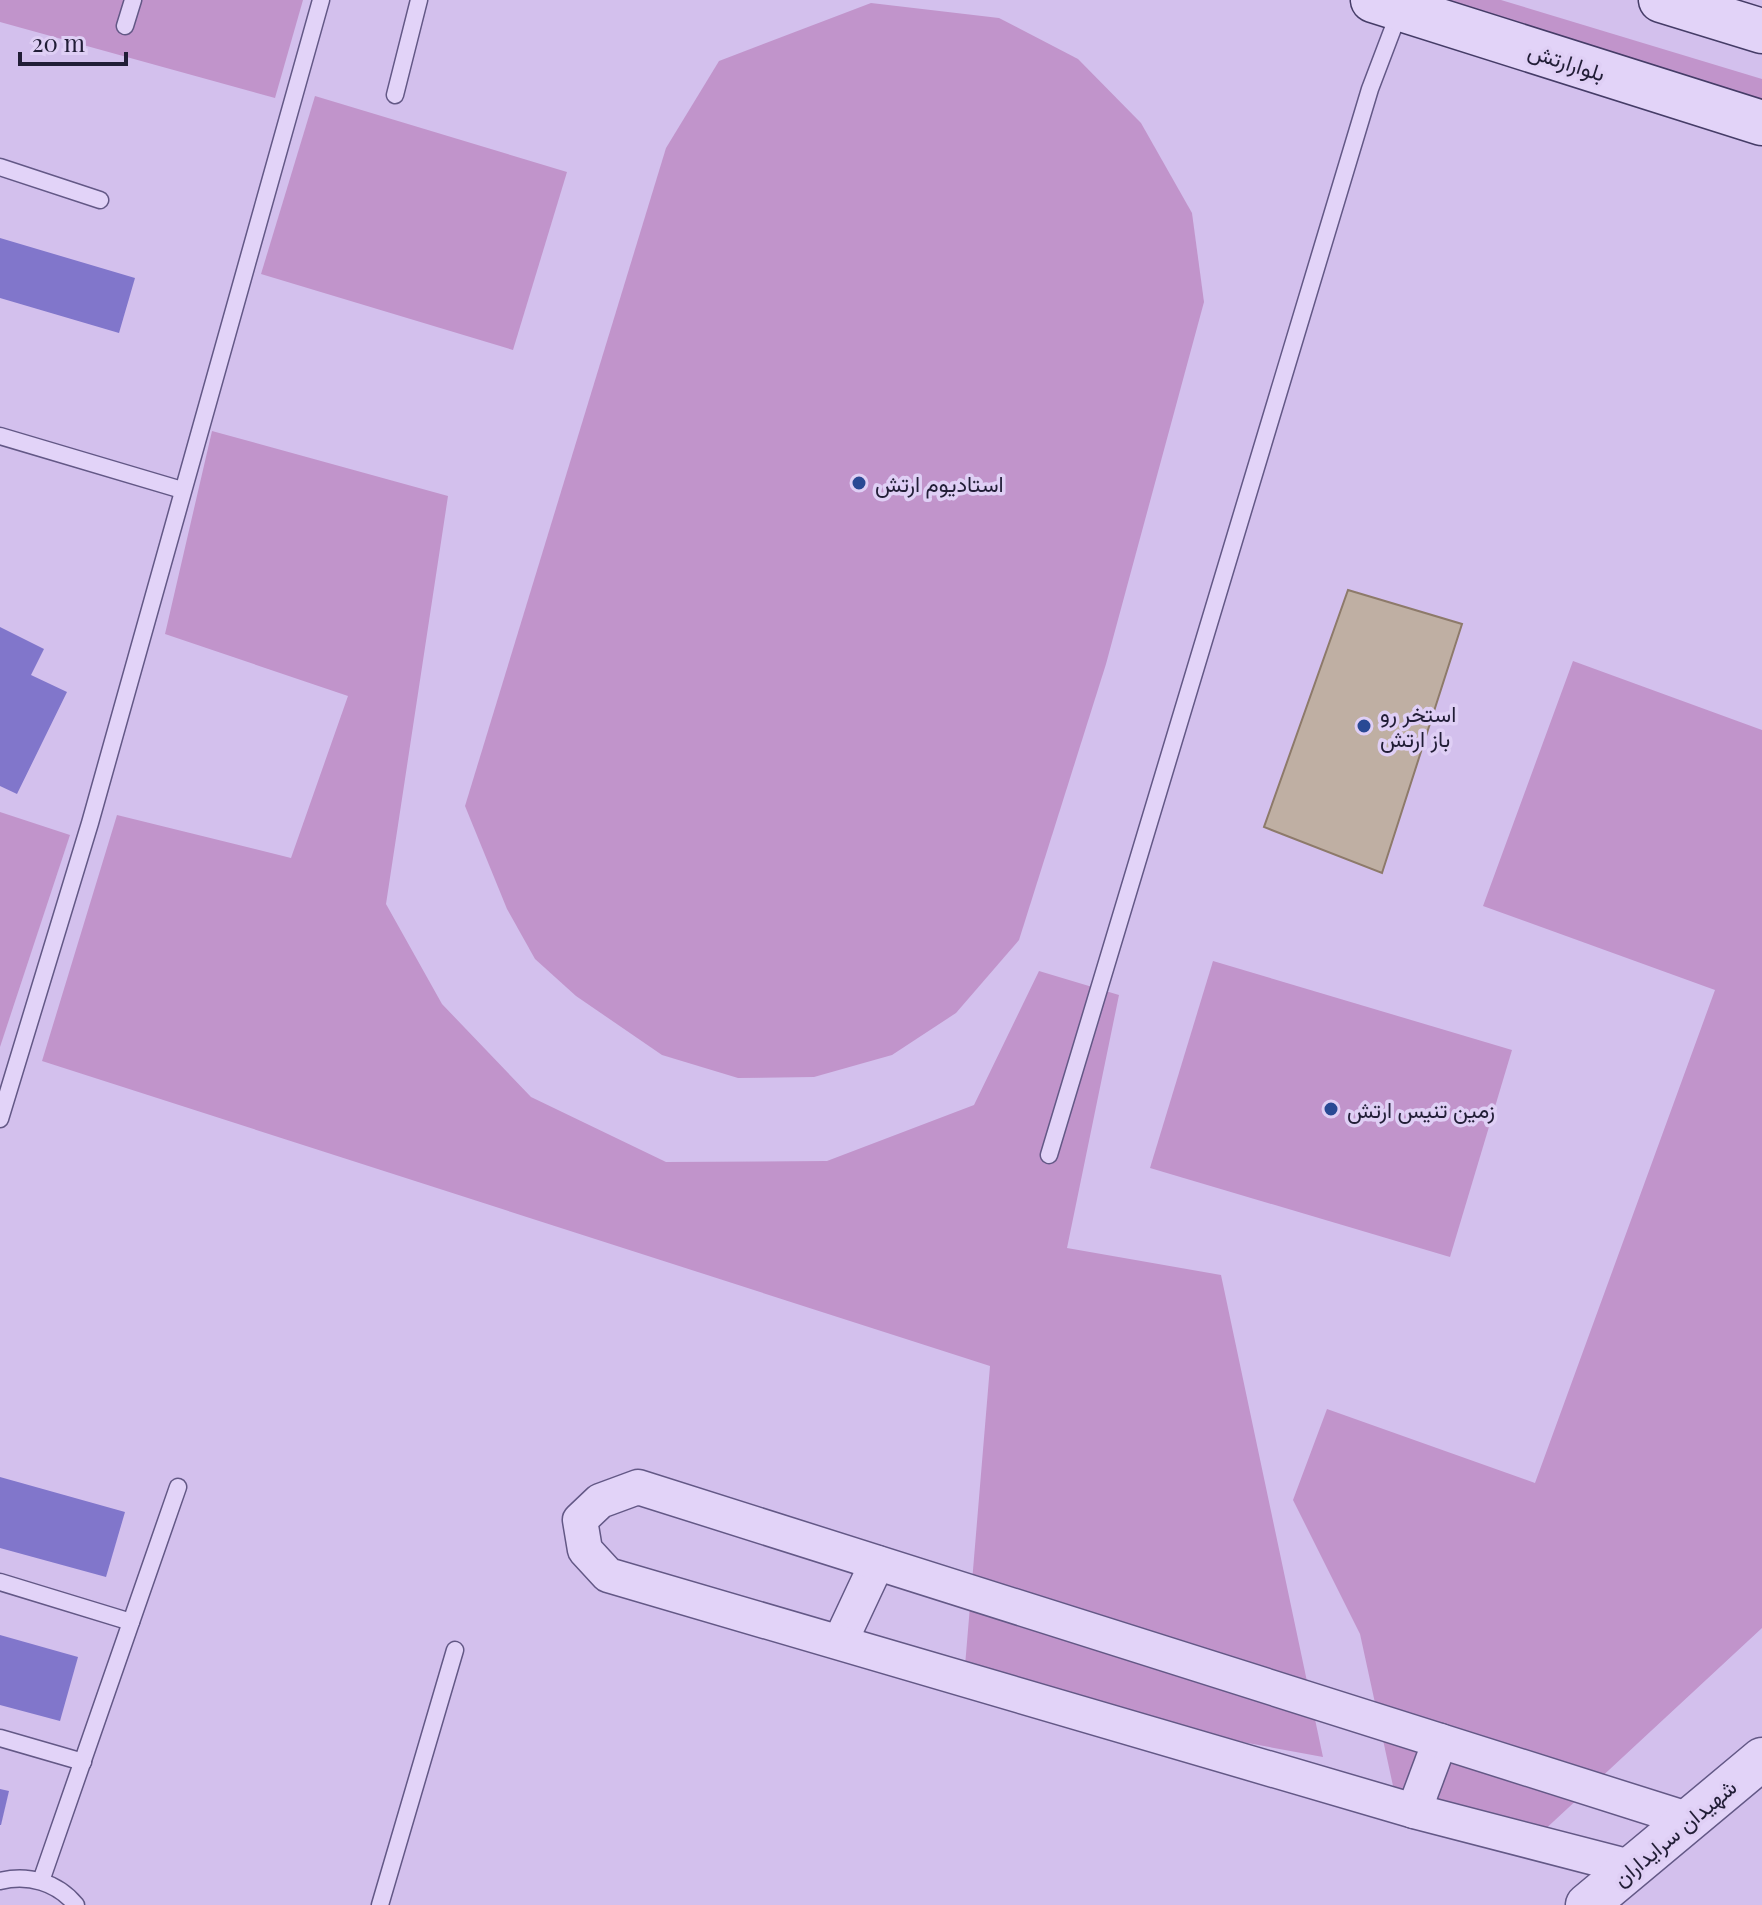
<svg xmlns="http://www.w3.org/2000/svg" width="1762" height="1905" font-family="'Playfair Display',Vazirmatn,serif">
  <style>
    .green { fill: #c194cb }
    .water { fill: #bfafa3; stroke: #8d7a6a; stroke-width: 2 }
    .building { fill: #8176cb }
    .lines { fill: none; stroke-linecap: round; stroke-linejoin: round }
    .service-casing { stroke: #635886; stroke-width: 19 }
    .minor-casing { stroke: #635886; stroke-width: 37 }
    .tertiary-casing { stroke: #635886; stroke-width: 45 }
    .secondary-casing { stroke: #453c67; stroke-width: 47 }
    .service { stroke: #e2d3f8; stroke-width: 16 }
    .minor { stroke: #e2d3f8; stroke-width: 34 }
    .tertiary { stroke: #e2d3f8; stroke-width: 42 }
    .secondary { stroke: #e2d3f8; stroke-width: 44 }
    .poi-dot { fill: #294994; stroke: #dfcff5; stroke-width: 3 }
    .labels { text-anchor: middle; dominant-baseline: central; stroke-width: 7; stroke-linejoin: round; paint-order: stroke }
    .street-label { font-size: 22px; fill: #211d36; stroke: #dfcff5 }
    .poi-label { font-size: 22px; fill: #211d36; stroke: #dfcff5; text-anchor: start }
  </style>
  <rect width="100%" height="100%" fill="#d3c0ed"/>
  <!-- green -->
  <g class="green">
    <path d="M0,0H303L275,98L0,22Z"/>
    <path d="M1421,0H1501L1762,79V107Z"/>
    <path d="M871,3L999,18L1078,59L1141,123L1192,213L1204,302L1106,664L1019,940L956,1013L892,1055L814,1077L738,1078L662,1055L576,996L535,959L507,909L465,806L666,148L719,61Z"/>
    <path d="M315,96L567,172L513,350L261,274Z"/>
    <path d="M212,431L448,496L386,904L442,1004L531,1097L666,1162L827,1161L974,1105L1039,971L1119,995L1067,1248L1221,1275L1323,1757L963,1690L990,1366L42,1061L117,815L291,858L348,696L165,634Z"/>
    <path d="M1573,661L1762,730V1628L1526,1847L1395,1795L1360,1634L1293,1500L1327,1409L1535,1483L1715,990L1483,906Z"/>
    <path d="M0,812L70,835L0,1047Z"/>
    <path d="M1213,961L1512,1050L1450,1257L1150,1168Z"/>
  </g>
  <!-- water -->
  <path class="water" d="M1348,590L1462,624L1382,873L1264,827Z"/>
  <!-- building -->
  <g class="building">
    <path d="M0,238L135,278L119,333L0,298Z"/>
    <path d="M0,627L44,649L31,675L67,692L17,794L0,786Z"/>
    <path d="M0,1477L125,1512L106,1577L0,1548Z"/>
    <path d="M0,1635L78,1657L60,1721L0,1705Z"/>
    <path d="M0,1789L9,1791L1,1825H0Z"/>
  </g>
  <g class="lines">
    <!-- service casing -->
    <g class="service-casing">
      <g id="service">
        <path d="M125,26L133,0"/>
        <path d="M395,95L419,0"/>
        <path d="M0,167L100,200"/>
        <path d="M0,436L182,490"/>
        <path d="M0,1119L90,823L321,0"/>
        <path d="M1049,1155L1370,89L1400,10"/>
        <path d="M0,1582L131,1622"/>
        <path d="M0,1738L83,1762"/>
        <path d="M0,1881C28,1874 57,1882 76,1905"/>
        <path d="M41,1881L178,1487"/>
        <path d="M380,1905L455,1650"/>
      </g>
    </g>
    <!-- minor casing -->
    <g class="minor-casing">
      <g id="minor">
        <path d="M840,1642L877,1563"/>
        <path d="M1414,1811L1440,1741"/>
        <path d="M1630,1867L1414,1811L608,1575L585,1550L580,1520L600,1501L638,1487L1690,1820"/>
      </g>
    </g>
    <!-- tertiary casing -->
    <g class="tertiary-casing">
      <path id="tertiary" d="M1587,1905L1762,1759"/>
    </g>
    <!-- secondary casing -->
    <g class="secondary-casing">
      <g id="secondary">
        <path d="M1373,0L1762,123"/>
        <path d="M1661,0L1762,31"/>
      </g>
    </g>
    <!-- service -->
    <use href="#service" class="service"/>
    <!-- minor -->
    <use href="#minor" class="minor"/>
    <!-- tertiary -->
    <use href="#tertiary" class="tertiary"/>
    <!-- secondary -->
    <use href="#secondary" class="secondary"/>
  </g>
  <!-- markers -->
  <g class="poi-dot">
    <circle cx="859" cy="483" r="8"/>
    <circle cx="1364" cy="726" r="8"/>
    <circle cx="1331" cy="1109" r="8"/>
  </g>
  <g class="labels">
    <!-- street labels -->
    <g class="street-label">
      <text transform="translate(1567 61) rotate(18)">بلوارارتش</text>
      <text transform="translate(1674 1832) rotate(-40)">شهیدان سرایداران</text>
    </g>
    <!-- poi labels -->
    <g class="poi-label">
      <text x="875" y="483">استادیوم ارتش</text>
      <text x="1380" y="713">استخر رو<tspan x="1380" dy="25">باز ارتش</tspan></text>
      <text x="1347" y="1109">زمین تنیس ارتش</text>
    </g>
  </g>
  <!-- scale -->
  <path d="M20 52v12h106v-12" fill="none" stroke="#211d36" stroke-width="4"/>
  <text x="32" y="52" font-size="24" fill="#211d36" stroke="#dfcff5" stroke-width="6" paint-order="stroke">20 m</text>
</svg>
